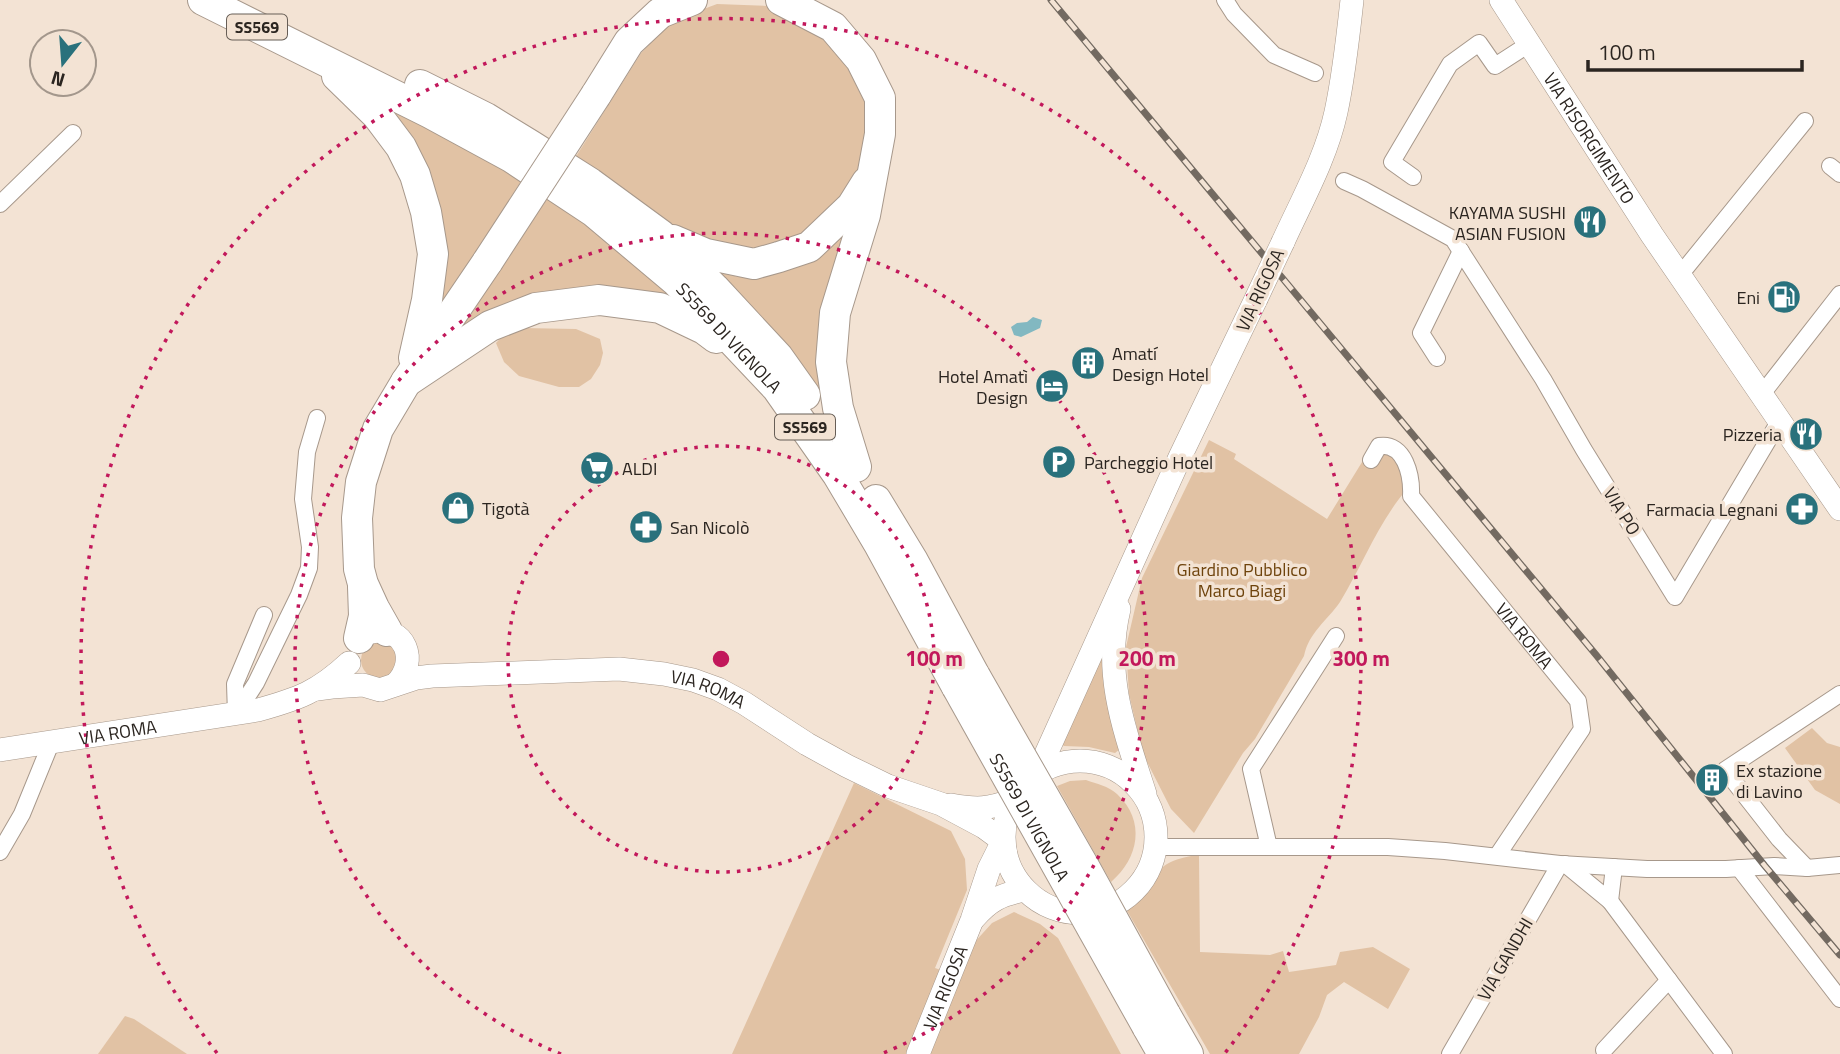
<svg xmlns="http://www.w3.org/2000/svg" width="1840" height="1054" font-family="'Titillium Web',sans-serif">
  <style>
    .green { fill: #e1c2a4 }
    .water { fill: #82b8c1 }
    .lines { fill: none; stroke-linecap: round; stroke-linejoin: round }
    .street-casing { stroke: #a7988b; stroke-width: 18 }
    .secondary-casing { stroke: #a7988b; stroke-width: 24 }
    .highway-casing { stroke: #a7988b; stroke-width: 32 }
    .street { stroke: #fff; stroke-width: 16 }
    .secondary { stroke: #fff; stroke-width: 23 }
    .highway { stroke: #fff; stroke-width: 30 }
    .rail-casing { stroke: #736a61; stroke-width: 7 }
    .rail { stroke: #f3e3d4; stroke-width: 4.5; stroke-dasharray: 13; stroke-linecap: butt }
    .secondary-bridge-casing { stroke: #a7988b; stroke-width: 24; stroke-linecap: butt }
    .highway-bridge-casing { stroke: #a7988b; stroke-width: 32; stroke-linecap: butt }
    .secondary-bridge { stroke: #fff; stroke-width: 23 }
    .highway-bridge { stroke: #fff; stroke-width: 30 }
    .ring { fill: none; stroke: #c2185b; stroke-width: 3.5; stroke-dasharray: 3.5 7 }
    .labels { text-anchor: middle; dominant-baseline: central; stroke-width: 7; stroke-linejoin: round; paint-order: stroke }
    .shield { fill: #f3e3d4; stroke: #675e56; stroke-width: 2 }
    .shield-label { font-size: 16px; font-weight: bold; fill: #2b2520 }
    .street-label { font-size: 18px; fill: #2b2520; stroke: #f3e3d4 }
    .poi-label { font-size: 18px; fill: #2b2520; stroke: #f3e3d4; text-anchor: start }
    .park-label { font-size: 18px; fill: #6e430c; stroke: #f3e3d4 }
    .centre { fill: #c2185b; stroke: #f3e3d4; stroke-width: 3.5 }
    .ring-label { font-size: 21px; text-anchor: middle; font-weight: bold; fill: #c2185b; stroke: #f3e3d4; stroke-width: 7; stroke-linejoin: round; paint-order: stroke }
  </style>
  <rect width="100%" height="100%" fill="#f3e3d4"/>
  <!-- green -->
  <g class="green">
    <path d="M717,4L770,6L817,29L853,67L869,116L864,169L845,206L803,240L761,254L683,237L575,158L641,53L672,21Z"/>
    <path d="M371,96L523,178L436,319L440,291Z"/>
    <path d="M549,196L622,249L689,310L488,313L451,333Z"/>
    <path d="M858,214L834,412L802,371L708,270L739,277L780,271L826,252Z"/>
    <path d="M522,328L576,329L600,339L603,353L600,365L591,379L579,387H559L519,376L504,362L496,343L506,332Z"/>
    <path d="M1209,440L1236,454L1234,459L1327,519L1367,454C1398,451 1399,463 1407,489C1378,523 1363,564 1340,602C1327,621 1309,632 1304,656L1255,739L1243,753L1194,833L1171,809L1143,754L1129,694L1126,647L1142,578Z"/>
    <circle cx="379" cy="660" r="18"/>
    <path d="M1097,654H1104L1121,748L1115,753L1089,747L1064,746L1061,744Z"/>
    <path d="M1812,728L1827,743L1840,747V804L1815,790L1785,748Z"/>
    <path d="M1086,780C1097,784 1108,786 1117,794C1146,821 1139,858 1111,882L1057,786L1070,781Z"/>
    <path d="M854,783L951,831L965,859L967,890L935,968L956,975L973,944L992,923L1014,912L1040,924L1058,938L1121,1054H732Z"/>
    <path d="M1191,856H1199L1200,952L1270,955L1283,951L1289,972L1336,965L1340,952L1373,947L1410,969L1388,1009L1344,982L1327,995L1319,1017L1299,1054H1210L1126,909C1135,902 1144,894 1151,885C1156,878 1158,871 1164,866C1172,860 1182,858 1191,856Z"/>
    <path d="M125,1016L134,1019L187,1054H98Z"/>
  </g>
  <!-- water -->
  <path class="water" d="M1033,317L1042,320L1040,328L1021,337L1014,335L1011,327L1017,323L1027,322Z"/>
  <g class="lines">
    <!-- street casing -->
    <g class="street-casing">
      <g id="street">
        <path d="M1225,0L1234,14L1274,55L1315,73"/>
        <path d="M1830,166L1840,174"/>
        <path d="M1413,177L1392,162L1450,64L1479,43L1495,66L1529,44"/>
        <path d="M1344,181L1362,189L1453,239L1543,379L1584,450L1675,597L1780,420"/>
        <path d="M0,204L73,133"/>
        <path d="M1680,275L1805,121"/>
        <path d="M1437,358L1421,333L1461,251"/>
        <path d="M1762,394L1840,294"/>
        <path id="s1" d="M1371,460L1379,446C1405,442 1412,476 1411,496L1578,701L1582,729L1497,856"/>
        <path d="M236,714L256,683L299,595L309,568L310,547L303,499L307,452L317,418"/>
        <path d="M236,714L235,684L264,615"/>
        <path d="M1155,847H1388L1445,851L1560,864L1647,869H1726L1774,866L1807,868L1840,865"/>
        <path d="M1269,847L1251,769L1336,636"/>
        <path d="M0,852L22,814L51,743"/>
        <path d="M1565,864L1610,901L1614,867"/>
        <path d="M1739,868L1840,999"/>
        <path d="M1807,868L1779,839L1725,770L1840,694"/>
        <path d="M1610,901L1724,1054"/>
        <path d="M1604,1050L1669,980"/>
        <path d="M1450,1054L1560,864"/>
      </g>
    </g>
    <!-- secondary casing -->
    <g class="secondary-casing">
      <g id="secondary">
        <path id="s2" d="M1501,0L1652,235L1840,509"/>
        <path d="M1283,242C1302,200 1326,158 1336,112C1344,75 1348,37 1352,0"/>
        <path d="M1119,609C1103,675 1125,732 1145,794"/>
        <path d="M372,632C405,625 419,661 396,684"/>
        <path id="s3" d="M317,689L332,687L363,685L380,690L416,678L432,676L619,669L664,674L693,680L718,689L744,703L807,744L847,766L888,786L941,804L984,827L1003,841"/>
        <path id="s4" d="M0,750L258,710C298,699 318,692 349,663"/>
        <circle cx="1080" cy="837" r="76"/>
        <path d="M1037,774L1180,457L1256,299"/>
        <path d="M951,805C978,810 988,809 1013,800"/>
        <path d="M974,918C990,900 1000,895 1024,890"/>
        <path id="s5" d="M918,1054L972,920L989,869L1003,841"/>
      </g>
    </g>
    <!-- highway casing -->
    <g class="highway-casing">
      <g id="highway">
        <path id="s6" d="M203,0L430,113L511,157L594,212L676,281L777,388L838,475L879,544L957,687"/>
        <path d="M781,0L833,27L861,60L880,98V134L865,215L835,313L831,362L838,408L856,467"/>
        <path d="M337,76L377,115L401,147L415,175L426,212L433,254L427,300L414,358"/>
        <path d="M420,85L486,118L530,145L590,183L661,235L714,288L778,357L805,395"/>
        <path d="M596,95L629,42L660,13L692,0"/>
        <path d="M673,240L706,254L754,264L779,257L809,247L852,206L867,182"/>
        <path d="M406,382L490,326L536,308L599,300L660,308L704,329L716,338"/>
        <path d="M876,500L913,561L975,676"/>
        <path d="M387,631L374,608L363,584L359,569L357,518L361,482L378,429L406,382L488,261"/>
        <path d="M359,638L364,616L363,587"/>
        <path d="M1165,1014L1188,1054"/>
        <path d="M1147,1026L1163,1054"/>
      </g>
    </g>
    <!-- street -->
    <use href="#street" class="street"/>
    <!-- secondary -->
    <use href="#secondary" class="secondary"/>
    <!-- highway -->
    <use href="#highway" class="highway"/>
    <!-- rail casing -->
    <g class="rail-casing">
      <path id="rail" d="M1051,0L1597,656L1765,866L1840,955"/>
    </g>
    <!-- rail -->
    <use href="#rail" class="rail"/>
    <!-- secondary-bridge casing -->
    <g class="secondary-bridge-casing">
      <path id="secondary-bridge" d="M1256,299L1283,242"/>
    </g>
    <!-- highway-bridge casing -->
    <g class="highway-bridge-casing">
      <g id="highway-bridge">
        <path d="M488,261L596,95"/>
        <path d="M975,676L1086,870L1165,1014"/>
        <path id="s7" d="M957,687L1147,1026"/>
      </g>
    </g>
    <!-- secondary-bridge -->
    <use href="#secondary-bridge" class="secondary-bridge"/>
    <!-- highway-bridge -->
    <use href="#highway-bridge" class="highway-bridge"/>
  </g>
  <!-- distance rings -->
  <g class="ring">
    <circle cx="721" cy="659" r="213"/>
    <path d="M561 1054A426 426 0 1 1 881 1054"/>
    <path d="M217 1053A640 640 0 1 1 1225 1053"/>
  </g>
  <!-- icons -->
  <defs>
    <g id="restaurant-disc" transform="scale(1.75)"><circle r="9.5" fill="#29717c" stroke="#f3e3d4"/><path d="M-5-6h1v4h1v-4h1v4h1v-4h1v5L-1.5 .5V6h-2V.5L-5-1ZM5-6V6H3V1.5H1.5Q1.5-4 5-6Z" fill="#fff"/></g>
    <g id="fuel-disc" transform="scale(1.75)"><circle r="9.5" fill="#29717c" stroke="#f3e3d4"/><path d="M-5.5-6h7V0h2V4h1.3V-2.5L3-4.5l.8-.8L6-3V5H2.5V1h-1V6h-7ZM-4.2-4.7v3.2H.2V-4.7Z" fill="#fff"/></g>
    <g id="building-disc" transform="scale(1.75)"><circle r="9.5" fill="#29717c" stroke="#f3e3d4"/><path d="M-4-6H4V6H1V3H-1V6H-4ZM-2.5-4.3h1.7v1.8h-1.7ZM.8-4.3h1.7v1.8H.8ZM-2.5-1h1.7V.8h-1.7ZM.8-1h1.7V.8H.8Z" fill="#fff"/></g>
    <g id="hotel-disc" transform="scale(1.75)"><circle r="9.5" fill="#29717c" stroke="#f3e3d4"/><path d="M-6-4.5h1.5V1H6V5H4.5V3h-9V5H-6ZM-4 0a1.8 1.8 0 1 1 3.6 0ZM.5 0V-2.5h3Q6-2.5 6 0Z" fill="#fff"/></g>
    <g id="parking-disc" transform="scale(1.75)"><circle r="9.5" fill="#29717c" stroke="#f3e3d4"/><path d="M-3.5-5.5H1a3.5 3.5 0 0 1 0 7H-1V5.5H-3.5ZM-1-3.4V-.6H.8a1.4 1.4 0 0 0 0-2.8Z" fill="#fff"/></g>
    <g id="supermarket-disc" transform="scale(1.75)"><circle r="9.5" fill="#29717c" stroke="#f3e3d4"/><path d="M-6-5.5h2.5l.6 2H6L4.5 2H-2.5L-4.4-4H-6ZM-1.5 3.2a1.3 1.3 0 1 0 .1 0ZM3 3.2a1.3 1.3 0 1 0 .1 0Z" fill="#fff"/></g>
    <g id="shop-disc" transform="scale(1.75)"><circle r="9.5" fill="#29717c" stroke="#f3e3d4"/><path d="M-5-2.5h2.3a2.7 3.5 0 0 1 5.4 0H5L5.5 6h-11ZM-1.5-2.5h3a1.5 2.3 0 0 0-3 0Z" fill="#fff"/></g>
    <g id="pharmacy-disc" transform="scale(1.75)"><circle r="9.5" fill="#29717c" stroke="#f3e3d4"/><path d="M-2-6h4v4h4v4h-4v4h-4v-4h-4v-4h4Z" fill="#fff"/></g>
  </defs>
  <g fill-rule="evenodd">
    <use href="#restaurant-disc" x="1590" y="222"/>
    <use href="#fuel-disc" x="1784" y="297"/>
    <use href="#building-disc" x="1088" y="363"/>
    <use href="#hotel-disc" x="1052" y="386"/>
    <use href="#restaurant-disc" x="1806" y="434"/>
    <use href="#parking-disc" x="1059" y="462"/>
    <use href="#supermarket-disc" x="597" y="468"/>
    <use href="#shop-disc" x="458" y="508"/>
    <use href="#pharmacy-disc" x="1802" y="509"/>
    <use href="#pharmacy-disc" x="646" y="527"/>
    <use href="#building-disc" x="1712" y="780"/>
  </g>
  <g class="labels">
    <!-- shield labels -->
    <g class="shield">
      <rect x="227" y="14.5" width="60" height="25" rx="5"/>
      <rect x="775" y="414.5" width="60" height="25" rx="5"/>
    </g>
    <g class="shield-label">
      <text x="257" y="27">SS569</text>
      <text x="805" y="427">SS569</text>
    </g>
    <!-- street labels -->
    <g class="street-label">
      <text stroke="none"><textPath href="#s2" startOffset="164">VIA RISORGIMENTO</textPath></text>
      <text transform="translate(1260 290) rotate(-65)">VIA RIGOSA</text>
      <text stroke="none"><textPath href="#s6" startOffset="630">SS569 DI VIGNOLA</textPath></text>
      <text transform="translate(1622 511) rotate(58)">VIA PO</text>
      <text stroke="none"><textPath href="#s1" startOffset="264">VIA ROMA</textPath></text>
      <text stroke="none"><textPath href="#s3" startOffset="397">VIA ROMA</textPath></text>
      <text stroke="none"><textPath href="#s4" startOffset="119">VIA ROMA</textPath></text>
      <text stroke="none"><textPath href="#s7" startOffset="149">SS569 DI VIGNOLA</textPath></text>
      <text transform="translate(1505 959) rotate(-60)">VIA GANDHI</text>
      <text stroke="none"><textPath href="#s5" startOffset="72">VIA RIGOSA</textPath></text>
    </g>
    <!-- poi labels -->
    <g class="poi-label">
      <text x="1566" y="212" text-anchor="end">KAYAMA SUSHI<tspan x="1566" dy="21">ASIAN FUSION</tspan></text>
      <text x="1760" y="297" text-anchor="end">Eni</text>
      <text x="1112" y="353">Amatí<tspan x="1112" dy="21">Design Hotel</tspan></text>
      <text x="1028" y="376" text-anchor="end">Hotel Amatì<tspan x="1028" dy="21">Design</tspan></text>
      <text x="1782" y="434" text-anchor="end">Pizzeria</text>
      <text x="1084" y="462">Parcheggio Hotel</text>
      <text x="622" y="468">ALDI</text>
      <text x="482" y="508">Tigotà</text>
      <text x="1778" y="509" text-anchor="end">Farmacia Legnani</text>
      <text x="670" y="527">San Nicolò</text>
      <text x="1736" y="770">Ex stazione<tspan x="1736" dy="21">di Lavino</tspan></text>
    </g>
    <!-- park labels -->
    <g class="park-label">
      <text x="1242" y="569">Giardino Pubblico<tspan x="1242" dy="21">Marco Biagi</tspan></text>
    </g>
  </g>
  <circle cx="721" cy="659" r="10" class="centre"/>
  <g class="ring-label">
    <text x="934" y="666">100 m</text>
    <text x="1147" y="666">200 m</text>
    <text x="1361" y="666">300 m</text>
  </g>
  <!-- north arrow -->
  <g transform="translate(63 63) rotate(197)"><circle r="33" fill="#f3e3d4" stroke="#a3978c" stroke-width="2"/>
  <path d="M0-5L12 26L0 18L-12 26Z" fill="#29717c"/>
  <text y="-10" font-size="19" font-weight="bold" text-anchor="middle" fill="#2b2520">N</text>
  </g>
  <!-- scale -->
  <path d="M1588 60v10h214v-10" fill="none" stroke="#2b2520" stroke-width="3.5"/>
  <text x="1598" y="60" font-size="21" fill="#2b2520" stroke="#f3e3d4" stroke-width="5" paint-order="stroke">100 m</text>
</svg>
